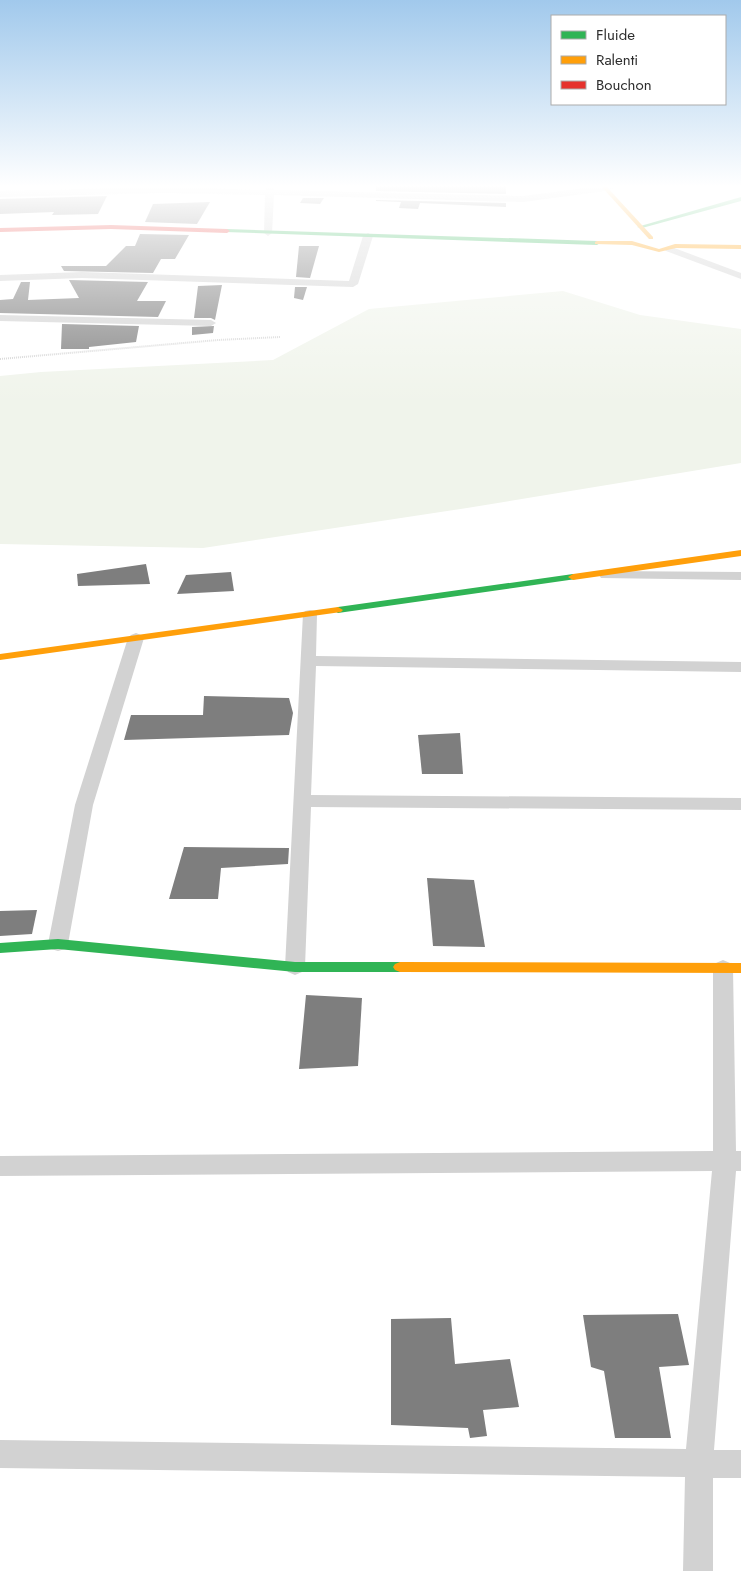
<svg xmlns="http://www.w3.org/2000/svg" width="741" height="1571" font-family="Jost,sans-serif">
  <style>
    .green { fill: #f0f4eb }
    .building { fill: #7e7e7e }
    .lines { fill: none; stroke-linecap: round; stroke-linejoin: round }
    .path { stroke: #d2d2d2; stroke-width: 2; stroke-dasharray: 1 1; stroke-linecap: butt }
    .street { fill: #d2d2d2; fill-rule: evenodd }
    .fast { fill: #30b455; fill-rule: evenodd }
    .slow { fill: #ff9f0a; fill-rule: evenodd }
    .jam { fill: #e5322d; fill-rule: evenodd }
  </style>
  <rect width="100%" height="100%" fill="#fff"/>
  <!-- green -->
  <path class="green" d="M563,291L640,315L741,329V463L467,508L203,548L0,544V376L41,372L273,360L369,309Z"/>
  <!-- building -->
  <g class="building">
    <path d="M376,185H506V194L376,191Z"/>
    <path d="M107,196L98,214L52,215L54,212L0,214V199Z"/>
    <path d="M303,198H324L320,204L300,203Z"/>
    <path d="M376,200L506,203V207L420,203L418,209L399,208L401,202L376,201Z"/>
    <path d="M210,202L197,224L145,222L153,204Z"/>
    <path d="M140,234L189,235L175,259H161L153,273L64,271L61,266H106L126,246H135Z"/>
    <path d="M299,246H319L310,278L296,277Z"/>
    <path d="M69,280L148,282L137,301H166L158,317L0,313V300L13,299L21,282H30L28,300L79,298Z"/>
    <path d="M222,285L215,320L211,318H194L198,286Z"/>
    <path d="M295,287H307L303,300L294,298Z"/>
    <path d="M62,324L139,326L136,342L89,347V349H61Z"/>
    <path d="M214,326L213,333L192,335V327Z"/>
    <path d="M146,564L150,584L78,586L77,574Z"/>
    <path d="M231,572L234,591L177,594L186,575Z"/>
    <path d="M204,696L289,698L293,713L289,735L124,740L131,715H203Z"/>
    <path d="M460,733L463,774H422L418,735Z"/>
    <path d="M184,847L289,848L288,864L221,868L218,899H169Z"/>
    <path d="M427,878L474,880L485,947L433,946Z"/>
    <path d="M37,910L32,934L0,936V911Z"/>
    <path d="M306,995L362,998L358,1066L299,1069Z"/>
    <path d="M678,1314L689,1365L659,1367L671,1438H615L604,1371L591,1367L583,1315Z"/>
    <path d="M451,1318L455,1364L510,1359L519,1407L483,1410L487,1436L470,1438L468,1428L391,1425V1319Z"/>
  </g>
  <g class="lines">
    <!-- path -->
    <path class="path" d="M0,359L218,340L280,337"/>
    <!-- street -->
    <g class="street">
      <path d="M266,185H274V190L523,196L609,185H623L605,191L523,202L274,195L272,233L268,236L264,233L265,195L162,193L0,197V191L162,187L266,190Z"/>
      <path d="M368,233L373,236L358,284L353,287L82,278L0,281V275L82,272L349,281L363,236Z"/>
      <path d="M669,246L741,273V279L666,251L664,249Z"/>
      <path d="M0,315L211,320L216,323L211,326L0,321Z"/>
      <path d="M606,571L741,572V580L601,578L599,575L601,572Z"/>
      <path d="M310,610L315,611L317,614L316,656L741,662V672L316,666L311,795L741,798V810L311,807L305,967L302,972L295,975L288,972L285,967L303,614L305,611Z"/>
      <path d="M136,633L141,635L144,638L93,805L68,944L65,949L58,951L51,949L48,944L75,805L128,638L131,635Z"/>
      <path d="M723,960L730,963L733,968L736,1151H741V1171H736L714,1450H741V1478H713V1571H683L685,1477L0,1468V1440L686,1449L712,1171L0,1176V1156L713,1151V968L716,963Z"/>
    </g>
    <!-- fast -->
    <g class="fast">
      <path d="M741,197V201L642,228L637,227Z"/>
      <path d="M227,229L597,241L600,243L597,245L225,232Z"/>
      <path d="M573,574L578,577L576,579L338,613L333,610L338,607Z"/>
      <path d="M58,939L295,962H400L405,964L407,967L405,970L400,972H295L58,949L0,953V943Z"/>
    </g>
    <!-- slow -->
    <g class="slow">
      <path d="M600,185H605L653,237V239H649Z"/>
      <path d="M597,241H632L659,249L675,244L741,245V249L676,248L659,252L632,245L595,244V242Z"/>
      <path d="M741,550V556L573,580L568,577L573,574Z"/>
      <path d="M338,607L343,610L341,612L0,660V654Z"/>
      <path d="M400,962L741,963V973L400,972L395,970L393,967L395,964Z"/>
    </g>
    <!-- jam -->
    <path class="jam" d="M111,225L227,229L230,231L227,233L111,229L0,232V228Z"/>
  </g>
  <!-- sky -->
  <linearGradient id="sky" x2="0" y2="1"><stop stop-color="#a1c9ec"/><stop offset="0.46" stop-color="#fff"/><stop offset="1" stop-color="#fff" stop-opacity="0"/></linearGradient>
  <rect width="741" height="405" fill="url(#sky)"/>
  <!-- legend -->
  <rect x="551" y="15" width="175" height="90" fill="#ffffff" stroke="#ababab"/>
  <rect x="561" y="31" width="25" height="8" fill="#30b455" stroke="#ababab"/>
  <text x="596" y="40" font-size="15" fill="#2d2d2d">Fluide</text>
  <rect x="561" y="56" width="25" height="8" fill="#ff9f0a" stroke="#ababab"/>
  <text x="596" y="65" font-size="15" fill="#2d2d2d">Ralenti</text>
  <rect x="561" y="81" width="25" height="8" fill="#e5322d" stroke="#ababab"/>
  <text x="596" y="90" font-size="15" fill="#2d2d2d">Bouchon</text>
</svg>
